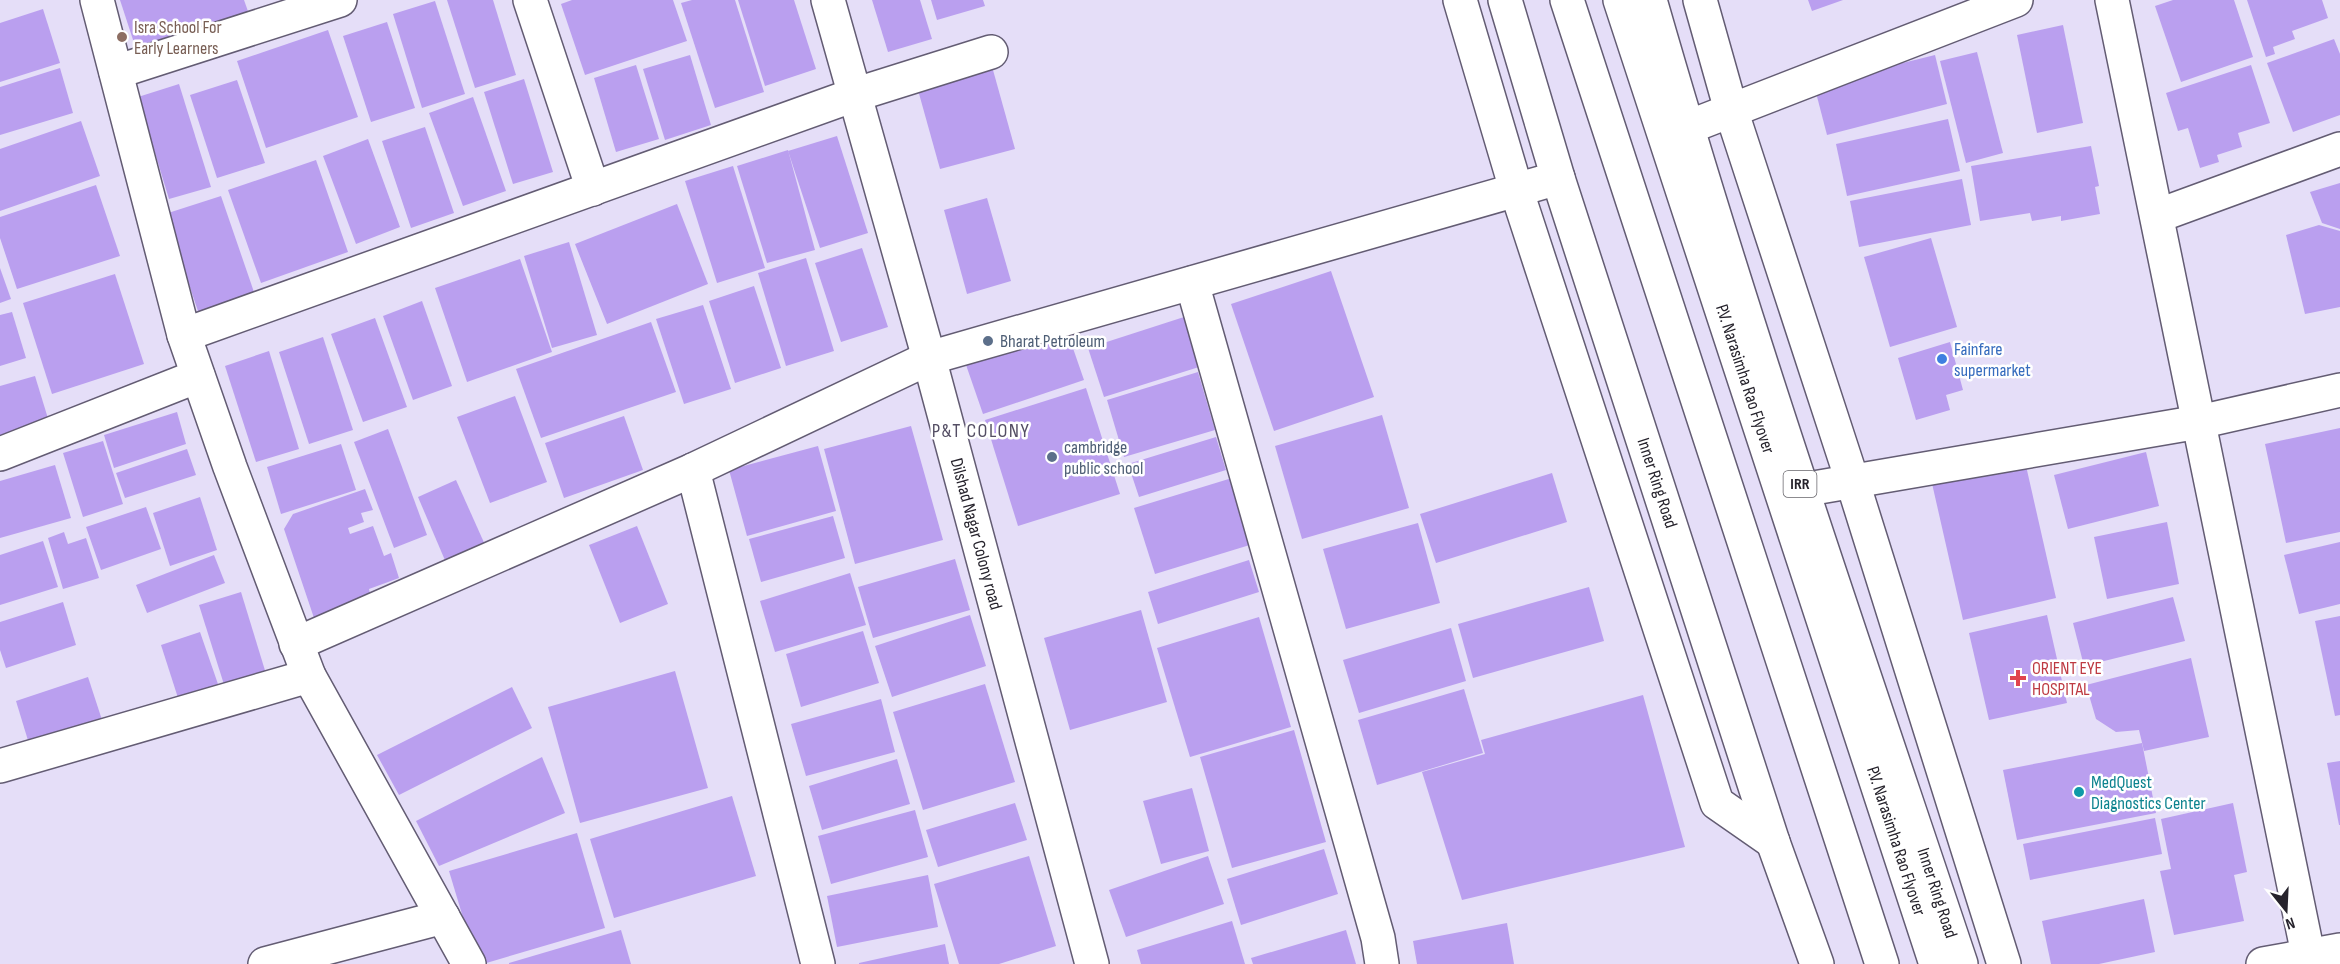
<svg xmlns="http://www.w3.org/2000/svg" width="2340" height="964" font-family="'Sofia Sans Condensed',sans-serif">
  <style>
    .building { fill: #ba9fef }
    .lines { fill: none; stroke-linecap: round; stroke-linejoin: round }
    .minor-casing { stroke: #635c73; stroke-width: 36 }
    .tertiary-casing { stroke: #635c73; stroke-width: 36 }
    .primary-casing { stroke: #635c73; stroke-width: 36 }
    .motorway-casing { stroke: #635c73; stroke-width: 36 }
    .minor { stroke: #fff; stroke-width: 33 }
    .tertiary { stroke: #fff; stroke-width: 33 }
    .primary { stroke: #fff; stroke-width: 33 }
    .motorway { stroke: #fff; stroke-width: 33 }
    .education-dot { fill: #8d6e63; stroke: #fff; stroke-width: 2 }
    .service-dot { fill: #5c6f8a; stroke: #fff; stroke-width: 2 }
    .shop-dot { fill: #3f7fe0; stroke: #fff; stroke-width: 2 }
    .health-dot { fill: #e0444e; stroke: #fff; stroke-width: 2 }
    .culture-dot { fill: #0f9aa8; stroke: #fff; stroke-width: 2 }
    .labels { text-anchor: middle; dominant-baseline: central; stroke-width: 5; stroke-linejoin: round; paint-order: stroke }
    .shield { fill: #fff; stroke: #67656b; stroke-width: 1.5 }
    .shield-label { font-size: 16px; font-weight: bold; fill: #26232c }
    .education-label { font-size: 18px; fill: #785e54; stroke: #fff; text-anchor: start }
    .service-label { font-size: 18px; fill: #4e5e75; stroke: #fff; text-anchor: start }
    .shop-label { font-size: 18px; fill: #366cbe; stroke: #fff; text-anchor: start }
    .street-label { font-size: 18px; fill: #26232c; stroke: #fff }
    .health-label { font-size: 18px; fill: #be3a42; stroke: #fff; text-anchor: start }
    .culture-label { font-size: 18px; fill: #0d838f; stroke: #fff; text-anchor: start }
    .neighbourhood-label { font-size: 20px; letter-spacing: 1.5px; fill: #544e64; stroke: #fff }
  </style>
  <rect width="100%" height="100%" fill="#e5def8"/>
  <!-- building -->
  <g class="building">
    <path d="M120,0H244L250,17L137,52Z"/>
    <path d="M447,0H493L516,75L475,88Z"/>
    <path d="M572,0H673L687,41L585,75L561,4Z"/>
    <path d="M692,0H735L764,92L715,108L681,3Z"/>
    <path d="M738,0H794L816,69L765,86Z"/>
    <path d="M872,0H920L932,39L888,52Z"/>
    <path d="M931,0H983L985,6L937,20Z"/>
    <path d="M1808,0H1843L1812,11Z"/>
    <path d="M2173,0H2234L2253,57L2181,82L2155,6Z"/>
    <path d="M2247,0H2322L2328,18L2292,31L2295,39L2273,47L2275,54L2266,57Z"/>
    <path d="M435,1L465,94L422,108L393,14Z"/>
    <path d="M43,9L60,63L0,82V23Z"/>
    <path d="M387,22L415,108L371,122L343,36Z"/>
    <path d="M2063,25L2083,123L2037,133L2017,35Z"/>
    <path d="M328,30L358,117L266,148L237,61Z"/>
    <path d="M2334,39L2340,54V115L2293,132L2267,63Z"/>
    <path d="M1977,52L2003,153L1966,163L1940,61Z"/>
    <path d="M690,55L711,125L665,140L643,69Z"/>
    <path d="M1935,55L1947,104L1827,135L1814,85Z"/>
    <path d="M636,65L659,139L616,152L594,78Z"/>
    <path d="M2251,65L2270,123L2238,133L2242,147L2217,155L2219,162L2200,168L2188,128L2178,131L2166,93Z"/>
    <path d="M60,68L73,113L0,135V87Z"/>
    <path d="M993,70L1015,149L940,169L918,90Z"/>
    <path d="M524,79L553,172L513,184L484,92Z"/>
    <path d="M237,80L265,163L217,178L190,95Z"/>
    <path d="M179,84L211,187L169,199L138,97Z"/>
    <path d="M473,97L506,191L463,206L429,113Z"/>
    <path d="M1948,119L1960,171L1847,196L1836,144Z"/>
    <path d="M81,121L100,176L0,211V149Z"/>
    <path d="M425,127L454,213L411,228L382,141Z"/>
    <path d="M837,136L868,233L820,248L788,151Z"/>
    <path d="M368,139L400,227L356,244L323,156Z"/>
    <path d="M2091,146L2099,186L2095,187L2100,214L2061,221V216L2032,221L2030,213L1980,221L1971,166Z"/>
    <path d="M788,150L815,250L767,263L737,166Z"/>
    <path d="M316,160L348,252L261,283L228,190Z"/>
    <path d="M733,166L765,268L717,283L685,181Z"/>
    <path d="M1962,179L1971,225L1859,247L1850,201Z"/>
    <path d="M2340,183V229L2322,223L2310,192Z"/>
    <path d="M96,185L120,256L17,289L0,238V217Z"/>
    <path d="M221,196L255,295L199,314L165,214Z"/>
    <path d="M987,198L1011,281L967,294L944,210Z"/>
    <path d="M677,204L708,284L607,324L575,244Z"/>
    <path d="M2319,225L2340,231V307L2305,314L2286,235Z"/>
    <path d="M1931,238L1957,327L1890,347L1864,257Z"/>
    <path d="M569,242L597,335L552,348L524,256Z"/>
    <path d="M862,248L888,327L841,342L815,263Z"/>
    <path d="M806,258L834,351L786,366L758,273Z"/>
    <path d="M520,259L552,352L467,382L435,288Z"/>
    <path d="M0,268L11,299L0,303Z"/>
    <path d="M1331,271L1374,397L1274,431L1231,304Z"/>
    <path d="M115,274L144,364L52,394L23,303Z"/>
    <path d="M754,286L781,368L735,383L709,301Z"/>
    <path d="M422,301L452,386L413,400L383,316Z"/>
    <path d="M703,305L731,389L684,404L656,319Z"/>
    <path d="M12,312L26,358L0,366V315Z"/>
    <path d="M1184,317L1199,367L1104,397L1088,348Z"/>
    <path d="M375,318L407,407L363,422L331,334Z"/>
    <path d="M651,322L676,392L541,438L516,369Z"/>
    <path d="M1066,328L1084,380L983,414L965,362Z"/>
    <path d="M323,337L353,430L309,444L279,352Z"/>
    <path d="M1950,342L1963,390L1946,395L1950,410L1916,420L1898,358Z"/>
    <path d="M269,351L299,449L256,462L225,366Z"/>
    <path d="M1198,372L1215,430L1124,457L1107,400Z"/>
    <path d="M35,376L50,425L0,441V386Z"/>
    <path d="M1086,388L1120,494L1018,526L985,420Z"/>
    <path d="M515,396L547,482L490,503L457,417Z"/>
    <path d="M177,412L186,444L114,468L104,435Z"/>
    <path d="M1382,415L1409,508L1302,539L1275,446Z"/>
    <path d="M624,416L643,470L564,498L545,443Z"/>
    <path d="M911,426L943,540L855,564L824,449Z"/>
    <path d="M2340,428V532L2286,543L2265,444Z"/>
    <path d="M388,429L427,535L394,548L354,442Z"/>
    <path d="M1216,437L1226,470L1139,497L1128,464Z"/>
    <path d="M103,441L123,504L83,517L63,453Z"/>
    <path d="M341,444L356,490L281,514L267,467Z"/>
    <path d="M818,446L836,511L747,536L729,470Z"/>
    <path d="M187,449L196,475L125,498L116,473Z"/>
    <path d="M2146,452L2159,506L2068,529L2054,475Z"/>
    <path d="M2024,457L2056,598L1963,620L1931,479Z"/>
    <path d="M55,465L71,518L0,538V481Z"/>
    <path d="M1552,473L1567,522L1436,563L1420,514Z"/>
    <path d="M1232,478L1253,544L1155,574L1134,508Z"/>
    <path d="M456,480L486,547L447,565L418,497Z"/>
    <path d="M365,489L373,510L361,513L364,522L348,528L350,534L373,526L384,556L391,553L399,578L369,589L371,598L341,605L342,608L314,618L284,529L293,514Z"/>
    <path d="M200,497L217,550L170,566L153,513Z"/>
    <path d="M146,507L161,549L101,570L86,527Z"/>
    <path d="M833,516L845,558L761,582L749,539Z"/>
    <path d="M2167,522L2179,584L2107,599L2094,537Z"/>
    <path d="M1418,523L1440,603L1346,629L1323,549Z"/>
    <path d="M637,526L668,604L620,623L589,545Z"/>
    <path d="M64,532L68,544L86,538L99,578L63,589L48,538Z"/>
    <path d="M43,541L58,587L0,605V555Z"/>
    <path d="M2340,542V604L2299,614L2284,555Z"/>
    <path d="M214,555L225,583L147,613L136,585Z"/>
    <path d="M955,559L970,610L873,638L858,587Z"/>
    <path d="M1249,560L1259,592L1158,624L1148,592Z"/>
    <path d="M850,573L866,625L775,652L760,601Z"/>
    <path d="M1589,587L1604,641L1473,678L1458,624Z"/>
    <path d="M241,592L267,677L226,691L199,605Z"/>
    <path d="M2173,597L2185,641L2084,666L2073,623Z"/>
    <path d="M63,602L76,645L6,668L0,650V622Z"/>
    <path d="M1141,610L1167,702L1070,730L1044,638Z"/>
    <path d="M970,615L986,666L892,697L875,646Z"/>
    <path d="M2047,615L2067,703L1989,720L1969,633Z"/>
    <path d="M2340,616V715L2335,716L2315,621Z"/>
    <path d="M1259,617L1291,727L1190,757L1157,648Z"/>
    <path d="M1451,628L1466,681L1359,713L1343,660Z"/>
    <path d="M863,631L879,683L801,707L786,654Z"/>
    <path d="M200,632L219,687L179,701L161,645Z"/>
    <path d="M2191,658L2209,737L2144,751L2139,730L2116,732L2096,719L2086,685Z"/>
    <path d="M675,671L708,788L580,823L548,707Z"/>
    <path d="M88,677L103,723L30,747L16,701Z"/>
    <path d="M985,684L1015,782L923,810L893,712Z"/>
    <path d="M512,687L532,728L399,795L377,755Z"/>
    <path d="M1464,689L1483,753L1377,785L1358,720Z"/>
    <path d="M1643,695L1685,847L1462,900L1422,772L1485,754L1481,740Z"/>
    <path d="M881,699L895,752L806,776L791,724Z"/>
    <path d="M1294,730L1326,842L1232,868L1200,757Z"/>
    <path d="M2142,743L2156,813L2017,840L2003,770Z"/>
    <path d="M542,757L565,813L439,866L416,821Z"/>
    <path d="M897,759L910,804L822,830L809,786Z"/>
    <path d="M2340,761V825H2339L2327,763Z"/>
    <path d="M1192,788L1209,851L1161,864L1143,801Z"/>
    <path d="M732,796L756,876L614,918L590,839Z"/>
    <path d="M1015,803L1027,840L938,867L926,830Z"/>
    <path d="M2233,803L2247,872L2234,875L2244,921L2174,935L2160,871L2171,869L2161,819Z"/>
    <path d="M915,810L928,857L831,884L818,836Z"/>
    <path d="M2155,818L2162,854L2030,880L2023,844Z"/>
    <path d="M577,833L605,928L483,964H477L449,871Z"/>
    <path d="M1324,849L1338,894L1241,925L1227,879Z"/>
    <path d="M1029,856L1056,946L999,964H959L934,884Z"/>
    <path d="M1208,856L1224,904L1126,937L1109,890Z"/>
    <path d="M928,875L938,927L837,947L827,896Z"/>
    <path d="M2144,899L2155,952L2099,964H2051L2042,921Z"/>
    <path d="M1232,921L1245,964H1141L1137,950Z"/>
    <path d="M1507,923L1514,964H1417L1413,941Z"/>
    <path d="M621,930L631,964H509V963Z"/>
    <path d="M1346,930L1356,964H1253L1251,958Z"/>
    <path d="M945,944L949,964H859V963Z"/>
  </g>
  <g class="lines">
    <!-- minor casing -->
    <g class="minor-casing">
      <g id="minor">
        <path d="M530,0L593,189"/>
        <path d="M828,0L929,358L1092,964"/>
        <path d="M1460,0L1516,189L1717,803L1773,842"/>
        <path d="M1700,0L1731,110L1852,480L2004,964"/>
        <path d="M2112,0L2310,964"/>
        <path d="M116,72L340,0"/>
        <path d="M2157,216L2340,149"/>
        <path d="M1192,283L1378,938L1382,964"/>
        <path d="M184,335L854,95L991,52"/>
        <path d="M0,454L198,376"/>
        <path d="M693,470L818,964"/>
        <path d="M1802,490L2199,422L2340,390"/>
        <path d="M296,644L693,470L929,358L1558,178"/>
        <path d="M0,766L309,676"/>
        <path d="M265,964L443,917"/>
        <path d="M2263,964L2340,950"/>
      </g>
    </g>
    <!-- tertiary casing -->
    <g class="tertiary-casing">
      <g id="tertiary">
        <path d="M97,0L184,335L230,467L309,676L469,964"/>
        <path d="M1686,128L2016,0"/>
      </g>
    </g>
    <!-- primary casing -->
    <g class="primary-casing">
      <g id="primary">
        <path d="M1505,0L1558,178L1773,842L1817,964"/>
        <path d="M1650,0C1743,325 1854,644 1961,964"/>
      </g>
    </g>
    <!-- motorway casing -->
    <g class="motorway-casing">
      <g id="motorway">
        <path d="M1567,0L1882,964"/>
        <path d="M1620,0L1936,964"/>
      </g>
    </g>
    <!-- minor -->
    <use href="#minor" class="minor"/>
    <!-- tertiary -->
    <use href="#tertiary" class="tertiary"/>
    <!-- primary -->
    <use href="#primary" class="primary"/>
    <!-- motorway -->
    <use href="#motorway" class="motorway"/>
  </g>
  <!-- markers -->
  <circle class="education-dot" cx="122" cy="37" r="6"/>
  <g class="service-dot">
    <circle cx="988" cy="341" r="6"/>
    <circle cx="1052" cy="457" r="6"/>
  </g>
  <circle class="shop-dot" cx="1942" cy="359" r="6"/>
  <path class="health-dot" d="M2015 669h6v6h6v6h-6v6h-6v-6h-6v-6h6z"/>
  <circle class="culture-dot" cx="2079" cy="792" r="6"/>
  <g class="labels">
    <!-- shield labels -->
    <rect class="shield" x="1783.5" y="471" width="33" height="26" rx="4.5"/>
    <g class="shield-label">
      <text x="1800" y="484">IRR</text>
    </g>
    <!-- education labels -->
    <g class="education-label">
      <text x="134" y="27">Isra School For<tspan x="134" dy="21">Early Learners</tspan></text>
    </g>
    <!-- service labels -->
    <g class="service-label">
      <text x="1000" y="341">Bharat Petroleum</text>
      <text x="1064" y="447">cambridge<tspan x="1064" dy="21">public school</tspan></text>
    </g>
    <!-- shop labels -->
    <g class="shop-label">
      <text x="1954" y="349">Fainfare<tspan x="1954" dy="21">supermarket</tspan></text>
    </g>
    <!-- street labels -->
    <g class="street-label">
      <text transform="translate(1745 379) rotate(72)">P.V. Narasimha Rao Flyover</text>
      <text transform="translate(1657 483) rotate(72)">Inner Ring Road</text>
      <text transform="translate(976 534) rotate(75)">Dilshad Nagar Colony road</text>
      <text transform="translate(1896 841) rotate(72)">P.V. Narasimha Rao Flyover</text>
      <text transform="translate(1937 893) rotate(72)">Inner Ring Road</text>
    </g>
    <!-- health labels -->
    <g class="health-label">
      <text x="2032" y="668">ORIENT EYE<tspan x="2032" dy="21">HOSPITAL</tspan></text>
    </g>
    <!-- culture labels -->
    <g class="culture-label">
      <text x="2091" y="782">MedQuest<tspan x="2091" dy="21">Diagnostics Center</tspan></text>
    </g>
    <!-- neighbourhood labels -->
    <g class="neighbourhood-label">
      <text x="981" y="431">P&amp;T COLONY</text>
    </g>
  </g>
  <!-- north arrow -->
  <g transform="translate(2286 910) rotate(162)" stroke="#ffffff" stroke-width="4.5" paint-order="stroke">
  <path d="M0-4.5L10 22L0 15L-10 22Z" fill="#26232c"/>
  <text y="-9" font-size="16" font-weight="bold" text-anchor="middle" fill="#26232c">N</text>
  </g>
</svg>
